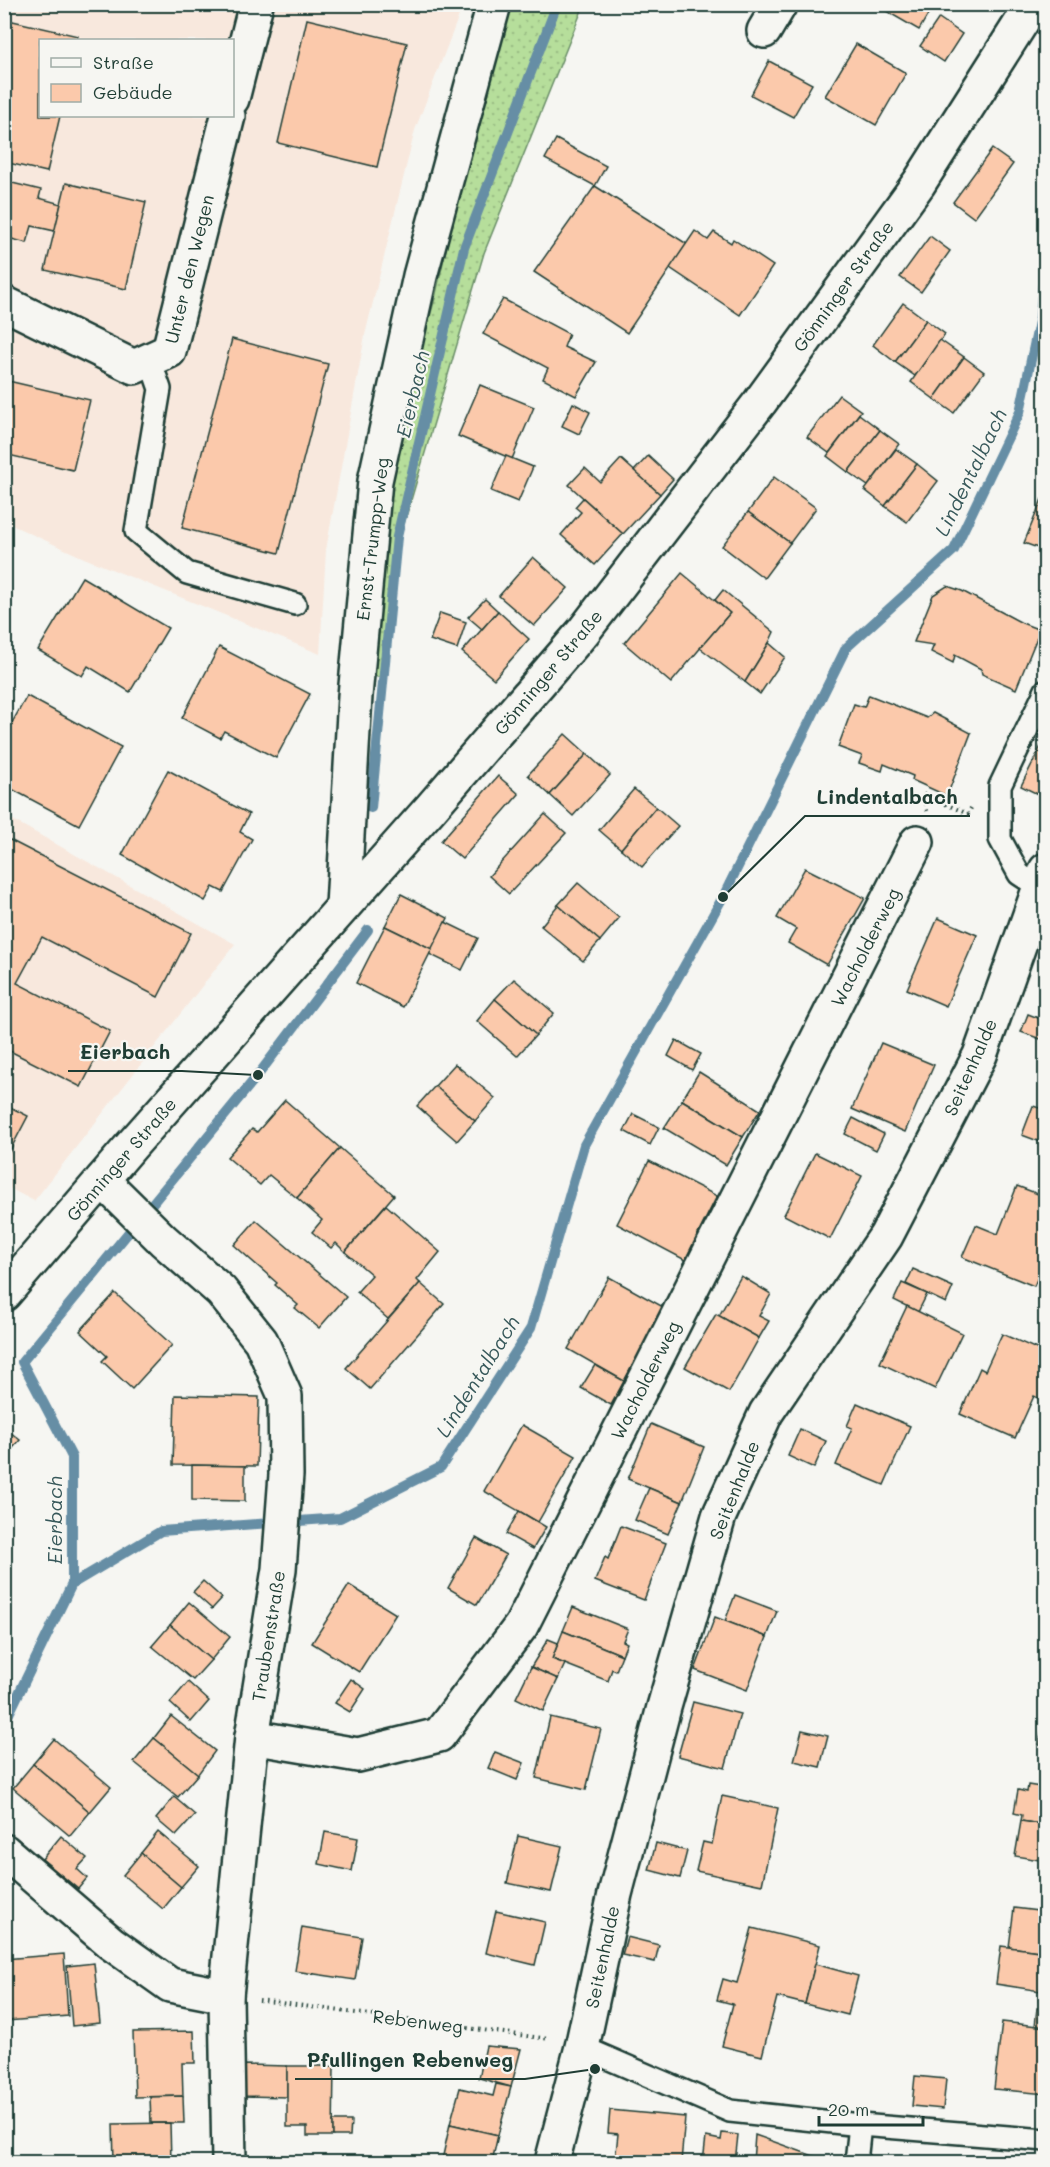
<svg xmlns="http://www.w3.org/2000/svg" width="1050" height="2167" font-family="Mali,sans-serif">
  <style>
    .built { fill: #f8e8dd; fill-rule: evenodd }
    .grass { fill: url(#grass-dots); stroke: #6a8e68; stroke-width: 1.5 }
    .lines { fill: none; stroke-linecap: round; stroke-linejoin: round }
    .stream { stroke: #668ea5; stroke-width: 10 }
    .building { fill: #fbc9ab; stroke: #1f3d34; stroke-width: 1.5 }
    .service-casing { stroke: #1f3d34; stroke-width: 26 }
    .minor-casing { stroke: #1f3d34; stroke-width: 38 }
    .tertiary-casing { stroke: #1f3d34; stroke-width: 38 }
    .path { stroke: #1f3d34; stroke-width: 4; stroke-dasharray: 1.5 4.5; stroke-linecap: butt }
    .service { stroke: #f6f6f2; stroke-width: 21 }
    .minor { stroke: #f6f6f2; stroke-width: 33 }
    .tertiary { stroke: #f6f6f2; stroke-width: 33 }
    .labels { text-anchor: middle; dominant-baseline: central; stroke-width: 4.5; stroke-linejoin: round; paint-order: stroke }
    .street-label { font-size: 18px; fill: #1f3d34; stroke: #f6f6f2 }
    .water-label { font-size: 20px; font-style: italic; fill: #37585a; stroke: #f6f6f2 }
    .leader { fill: none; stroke: #1f3d34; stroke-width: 2 }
    .callout-dot { fill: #1f3d34; stroke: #f6f6f2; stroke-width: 2 }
    .callout-label { font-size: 20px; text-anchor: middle; font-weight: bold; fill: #1f3d34; stroke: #f6f6f2; stroke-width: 4.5; stroke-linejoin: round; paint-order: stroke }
  </style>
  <defs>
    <pattern id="grass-dots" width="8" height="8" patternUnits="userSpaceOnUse" patternTransform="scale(1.5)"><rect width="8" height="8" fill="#b6de9b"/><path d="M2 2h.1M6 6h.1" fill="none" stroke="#9cbf86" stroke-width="1.8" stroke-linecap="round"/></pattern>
  </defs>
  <rect width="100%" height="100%" fill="#f6f6f2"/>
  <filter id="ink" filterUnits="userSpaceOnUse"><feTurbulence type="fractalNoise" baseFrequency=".0167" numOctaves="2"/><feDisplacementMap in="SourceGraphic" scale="12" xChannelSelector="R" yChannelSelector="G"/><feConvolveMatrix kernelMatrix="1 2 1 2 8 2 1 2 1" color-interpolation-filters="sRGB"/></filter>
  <g filter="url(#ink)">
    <!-- built -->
    <g class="built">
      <path d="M5,5H463L415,130L365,335L326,550L320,654L84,558L5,522ZM40,40H232V116H40Z"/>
      <path d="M4,815L235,944L34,1201L5,1186Z"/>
    </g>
    <!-- grass -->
    <path class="grass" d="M501,5H584L484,253L401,534L385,679L363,673L393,449L435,298Z"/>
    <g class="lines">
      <!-- stream -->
      <g class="stream">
        <path d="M371,808L397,537L464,248L557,4"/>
        <path d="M72,1584L161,1531L340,1518L441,1467L531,1328L584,1145L723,897L846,648L954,550L1020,412L1040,317L1046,249"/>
        <path d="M4,1724L72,1584V1457L22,1362L258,1075L368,930"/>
      </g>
    </g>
    <!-- building -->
    <g class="building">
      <path d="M414,4H447L445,13Z"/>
      <path d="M874,4H934L919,30Z"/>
      <path d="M939,18L962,34L944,62L920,46Z"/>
      <path d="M4,19L78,36L77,40H40V116H60L47,172L4,162Z"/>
      <path d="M307,19L407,43L377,167L278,143Z"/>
      <path d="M856,44L906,73L876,125L825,96Z"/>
      <path d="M769,61L812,84L793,117L751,95Z"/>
      <path d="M556,139L606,166L595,186L545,159Z"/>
      <path d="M992,149L1013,164L974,218L953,202Z"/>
      <path d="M4,181L41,190L39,198L61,204L55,231L32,226L27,243L4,237Z"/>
      <path d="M66,183L146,202L126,289L45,270Z"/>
      <path d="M595,186L687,244L627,333L534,272Z"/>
      <path d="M695,231L708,240L714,232L731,243L733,239L773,266L740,315L670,268Z"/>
      <path d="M930,236L950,251L921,292L900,277Z"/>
      <path d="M503,299L569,334L564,347L596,362L576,396L543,379L548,368L483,334Z"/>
      <path d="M903,303L926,320L895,362L873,345Z"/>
      <path d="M926,320L945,334L915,376L895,362Z"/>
      <path d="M232,339L328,364L279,553L182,528Z"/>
      <path d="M940,340L964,357L934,399L911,382Z"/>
      <path d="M964,357L984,372L954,413L934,399Z"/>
      <path d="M4,380L90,400L73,470L4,454Z"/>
      <path d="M480,385L534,407L512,459L458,436Z"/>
      <path d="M839,395L861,411L829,453L807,437Z"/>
      <path d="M573,403L590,412L579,434L562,426Z"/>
      <path d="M859,414L880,430L848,472L827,456Z"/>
      <path d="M880,430L899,444L868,486L848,472Z"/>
      <path d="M896,449L917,464L885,506L865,490Z"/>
      <path d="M506,456L533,467L518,502L491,491Z"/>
      <path d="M648,456L673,479L660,494L634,471Z"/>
      <path d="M621,459L660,494L623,534L569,485L585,468L600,482Z"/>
      <path d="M917,464L938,481L907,522L885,506Z"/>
      <path d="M774,477L816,508L790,543L748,512Z"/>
      <path d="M583,498L623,534L595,565L561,535L581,512L575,507Z"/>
      <path d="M1042,499L1046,501V551L1024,543Z"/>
      <path d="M748,512L790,543L764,578L722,546Z"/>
      <path d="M533,557L568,588L534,626L499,596Z"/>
      <path d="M682,573L730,613L671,683L624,643Z"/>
      <path d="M82,577L168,628L130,692L88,666L82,676L38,650Z"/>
      <path d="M947,586L962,591L1022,623L1040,630L1016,689L982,674L981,669L955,655L953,663L931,652L934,645L914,642L933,595Z"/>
      <path d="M723,590L774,632L769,643L745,682L700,648L730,613L715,600Z"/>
      <path d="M485,599L498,611L482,629L468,617Z"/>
      <path d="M498,611L529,639L494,679L462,652Z"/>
      <path d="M440,613L466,622L457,649L430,640Z"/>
      <path d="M769,643L785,657L760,694L745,682Z"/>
      <path d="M219,647L310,694L276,758L224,731L220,738L182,718Z"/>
      <path d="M869,695L927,718L933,713L971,733L947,796L912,780L913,776L884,764L882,771L859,763L862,756L838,747L854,704L864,707Z"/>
      <path d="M27,696L121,747L79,825L4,785V737Z"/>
      <path d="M565,734L587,754L550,795L528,775Z"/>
      <path d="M1046,736V798L1021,786Z"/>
      <path d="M587,754L610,775L573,816L550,795Z"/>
      <path d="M168,770L249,814L240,832L252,839L223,892L213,887L205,901L122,855Z"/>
      <path d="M498,776L519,794L462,859L441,841Z"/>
      <path d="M634,789L656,807L621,849L599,830Z"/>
      <path d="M656,807L678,826L642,867L621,849Z"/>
      <path d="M545,814L566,833L509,894L489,876Z"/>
      <path d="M4,837L191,933L158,997L42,937L17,983L110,1031L81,1087L4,1048Z"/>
      <path d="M805,868L865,898L827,965L788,943L796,929L777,918Z"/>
      <path d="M578,883L619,918L600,941L558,905Z"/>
      <path d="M401,894L448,918L432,949L385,926Z"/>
      <path d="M558,905L600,941L583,961L541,926Z"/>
      <path d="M938,918L977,935L946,1006L907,989Z"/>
      <path d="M445,922L478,938L462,970L429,954Z"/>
      <path d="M385,926L432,949L403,1007L356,983Z"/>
      <path d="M514,979L554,1013L536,1035L495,999Z"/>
      <path d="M495,999L536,1035L517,1056L477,1021Z"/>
      <path d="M1028,1014L1046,1021V1041L1021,1032Z"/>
      <path d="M676,1040L701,1054L692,1070L668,1056Z"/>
      <path d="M881,1043L934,1065L905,1132L852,1109Z"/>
      <path d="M455,1064L495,1098L475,1121L435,1086Z"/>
      <path d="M699,1072L760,1110L743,1137L682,1100Z"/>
      <path d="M435,1086L475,1121L457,1141L417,1106Z"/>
      <path d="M285,1100L340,1148L297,1198L269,1175L260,1185L227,1157L252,1129L257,1132Z"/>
      <path d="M682,1100L743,1137L726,1165L664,1128Z"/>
      <path d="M4,1104L28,1116L4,1162Z"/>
      <path d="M1033,1106L1046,1110V1144L1022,1135Z"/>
      <path d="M633,1114L659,1127L650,1145L624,1131Z"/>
      <path d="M853,1118L884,1134L876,1150L845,1134Z"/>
      <path d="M340,1148L394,1195L345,1252L336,1243L331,1248L312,1232L322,1220L297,1198Z"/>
      <path d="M815,1153L862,1176L830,1239L784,1215Z"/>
      <path d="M649,1161L717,1196L685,1260L617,1224Z"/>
      <path d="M1017,1186L1046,1197V1259L1034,1286L962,1257L976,1225L998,1234Z"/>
      <path d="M386,1205L440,1252L417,1280L420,1283L388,1319L357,1292L372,1275L345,1252Z"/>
      <path d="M256,1220L346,1297L319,1328L295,1308L298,1305L275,1285L277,1283L234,1245Z"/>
      <path d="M913,1269L953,1287L946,1303L906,1284Z"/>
      <path d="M741,1276L771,1294L759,1316L769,1321L759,1338L719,1316Z"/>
      <path d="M609,1277L665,1308L624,1381L568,1349Z"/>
      <path d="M420,1283L444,1304L370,1389L346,1368Z"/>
      <path d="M902,1283L927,1294L918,1312L894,1300Z"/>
      <path d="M115,1293L172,1345L132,1389L102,1361L107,1356L80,1331Z"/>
      <path d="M907,1306L962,1333L935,1389L880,1363Z"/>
      <path d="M716,1314L759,1338L729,1392L685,1367Z"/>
      <path d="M1002,1334L1046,1353V1388L1040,1399L1034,1396L1015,1438L960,1414L980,1368L985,1371Z"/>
      <path d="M595,1365L624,1381L611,1405L581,1388Z"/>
      <path d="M175,1395L259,1397L257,1466L173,1465Z"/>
      <path d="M857,1403L910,1426L884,1485L836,1465L852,1428L847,1426Z"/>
      <path d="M651,1424L704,1447L682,1502L628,1479Z"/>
      <path d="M522,1425L576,1456L538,1522L484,1491Z"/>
      <path d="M4,1427L20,1440L4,1458Z"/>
      <path d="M800,1429L826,1441L814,1468L788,1456Z"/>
      <path d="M192,1465L245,1466V1501L192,1500Z"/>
      <path d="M649,1488L682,1502L668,1534L635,1520Z"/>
      <path d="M519,1511L546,1527L533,1549L506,1534Z"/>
      <path d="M621,1526L666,1543L644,1600L595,1581L605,1557L608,1559Z"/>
      <path d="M476,1538L506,1555L477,1605L448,1588Z"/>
      <path d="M203,1581L222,1598L212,1609L193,1592Z"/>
      <path d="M349,1585L396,1614L359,1672L312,1643Z"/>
      <path d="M735,1595L777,1611L767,1637L725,1621Z"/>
      <path d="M189,1602L230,1637L211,1660L170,1625Z"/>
      <path d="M573,1607L628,1629L623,1641L627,1643L622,1655L563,1631Z"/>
      <path d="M715,1617L767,1637L747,1690L695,1670Z"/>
      <path d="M170,1625L211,1660L193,1680L152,1646Z"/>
      <path d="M563,1631L622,1655L616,1671L612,1669L608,1681L552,1659Z"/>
      <path d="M548,1639L558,1643L552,1659L565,1664L558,1679L531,1667Z"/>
      <path d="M531,1667L558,1679L543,1711L516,1698Z"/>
      <path d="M351,1679L365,1689L350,1712L335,1703Z"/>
      <path d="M188,1682L209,1701L191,1722L170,1703Z"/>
      <path d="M693,1702L740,1714L725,1768L678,1756Z"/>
      <path d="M171,1716L215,1751L198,1774L154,1738Z"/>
      <path d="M550,1717L601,1729L586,1790L536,1778Z"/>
      <path d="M1044,1719L1046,1720V1746L1039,1745Z"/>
      <path d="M802,1730L828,1736L820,1767L794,1761Z"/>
      <path d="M154,1738L198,1774L178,1797L134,1762Z"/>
      <path d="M54,1739L111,1787L90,1812L33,1764Z"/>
      <path d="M495,1752L524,1763L517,1780L488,1768Z"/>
      <path d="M33,1764L90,1812L70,1836L13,1788Z"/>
      <path d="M1028,1785L1046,1788V1825L1021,1821L1022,1815L1014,1813L1018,1790L1027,1792Z"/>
      <path d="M722,1796L778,1808L762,1885L696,1871L703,1842L712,1844Z"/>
      <path d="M174,1797L195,1815L176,1836L156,1819Z"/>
      <path d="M1021,1821L1046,1825V1861L1015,1856Z"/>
      <path d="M158,1832L199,1866L181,1887L141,1853Z"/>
      <path d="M325,1832L358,1838L352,1871L319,1864Z"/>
      <path d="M61,1836L87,1858L77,1869L87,1878L78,1889L42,1859Z"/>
      <path d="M518,1836L562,1846L551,1892L507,1883Z"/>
      <path d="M656,1843L687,1851L680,1878L649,1870Z"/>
      <path d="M141,1853L181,1887L163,1909L123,1875Z"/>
      <path d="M1014,1908L1046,1912V1952L1009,1947Z"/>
      <path d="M496,1911L545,1922L535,1965L486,1953Z"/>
      <path d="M302,1927L362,1937L355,1980L295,1971Z"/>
      <path d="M752,1928L820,1945L805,2004L777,1997L762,2056L722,2046L733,2004L717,2000L723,1979L737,1983Z"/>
      <path d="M627,1937L659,1945L655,1962L622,1955Z"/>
      <path d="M1001,1946L1046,1952V1980H1042L1040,1991L996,1984Z"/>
      <path d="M64,1954L68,2016L7,2021L4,1959Z"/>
      <path d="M94,1963L100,2023L72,2026L67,1966Z"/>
      <path d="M815,1964L858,1976L848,2015L805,2004Z"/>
      <path d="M1042,1980H1046V2000H1039Z"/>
      <path d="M1037,2008L1046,2009V2027L1035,2026Z"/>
      <path d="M1002,2022L1046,2027V2094L994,2089Z"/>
      <path d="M194,2031L195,2063H182L183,2096L135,2097L133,2032Z"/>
      <path d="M486,2046L521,2049L511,2087L479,2078Z"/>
      <path d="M242,2065L287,2066V2097L243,2096Z"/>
      <path d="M287,2066H334L333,2136H307V2127H287Z"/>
      <path d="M915,2076L946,2079L943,2109L912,2106Z"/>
      <path d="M496,2084L511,2087L498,2135L450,2124L460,2088L493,2096Z"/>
      <path d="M183,2096L184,2123H151L150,2097Z"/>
      <path d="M610,2110L685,2117L681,2162H615L618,2134L608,2133Z"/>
      <path d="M333,2121H351L350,2136H333Z"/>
      <path d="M170,2123L171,2162H114L113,2124Z"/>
      <path d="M450,2124L498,2135L492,2162H450L442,2160Z"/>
      <path d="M722,2133L738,2135L735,2162H703L706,2137L721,2140Z"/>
      <path d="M755,2135L830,2162H753Z"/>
    </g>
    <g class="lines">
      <!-- service casing -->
      <g class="service-casing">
        <g id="service">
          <path d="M150,360L160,389L136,531L187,573L295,604"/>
          <path d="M1039,887L1019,874L1000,839V786L1046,690"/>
          <path d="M582,2047L730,2111L860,2125L1046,2140"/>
          <path d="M856,2162L860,2125"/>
        </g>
      </g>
      <!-- minor casing -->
      <g class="minor-casing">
        <g id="minor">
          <path d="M764,31L780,4"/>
          <path d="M232,99L256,4"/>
          <path d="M4,303L134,367L169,351L228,116"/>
          <path d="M343,906L355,696L375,481L420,276L494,4"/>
          <path d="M102,1180L163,1240L221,1291L261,1341L285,1396L286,1475L279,1569L252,1737L226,1996L229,2162"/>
          <path d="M252,1737L358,1755L439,1735L521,1626L917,842"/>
          <path d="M4,1851L111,1943L170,1985L226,1996"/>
          <path d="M552,2162L582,2047L615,1894L664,1707L719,1516L766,1413L886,1236L980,1055L1046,870"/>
        </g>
      </g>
      <!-- tertiary casing -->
      <g class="tertiary-casing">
        <path id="tertiary" d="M4,1294L131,1146L430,809L583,632L760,402L919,183L1033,4"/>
      </g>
      <!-- path -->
      <g class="path">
        <path d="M927,811L923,794L968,814L971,808"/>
        <path d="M259,2000L549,2039"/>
      </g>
      <!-- service -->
      <use href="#service" class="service"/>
      <!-- minor -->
      <use href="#minor" class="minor"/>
      <!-- tertiary -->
      <use href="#tertiary" class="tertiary"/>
    </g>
  </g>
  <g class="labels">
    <!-- street labels -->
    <g class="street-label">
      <text transform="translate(189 269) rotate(-76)">Unter den Wegen</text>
      <text transform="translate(843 286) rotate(-54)">Gönninger Straße</text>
      <text transform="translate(372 539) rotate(-83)">Ernst-Trumpp-Weg</text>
      <text transform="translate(548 672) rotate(-50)">Gönninger Straße</text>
      <text transform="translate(865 947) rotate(-63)">Wacholderweg</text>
      <text transform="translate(970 1067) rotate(-66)">Seitenhalde</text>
      <text transform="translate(121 1159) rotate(-49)">Gönninger Straße</text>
      <text transform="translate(645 1380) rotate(-63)">Wacholderweg</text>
      <text transform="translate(734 1490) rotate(-68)">Seitenhalde</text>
      <text transform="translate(268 1636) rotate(-81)">Traubenstraße</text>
      <text transform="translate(602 1957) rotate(-78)">Seitenhalde</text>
      <text transform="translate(418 2021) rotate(7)">Rebenweg</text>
    </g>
    <!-- water labels -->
    <g class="water-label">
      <text transform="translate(412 394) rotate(-77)">Eierbach</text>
      <text transform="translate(970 472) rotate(-64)">Lindentalbach</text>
      <text transform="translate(477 1376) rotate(-58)">Lindentalbach</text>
      <text transform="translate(54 1520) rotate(-90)">Eierbach</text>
    </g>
  </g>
  <!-- callouts -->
  <path class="leader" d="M723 897L805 816H970M258 1075L182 1071H68M595 2069L525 2079H295"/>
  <g class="callout-dot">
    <circle cx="723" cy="897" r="6"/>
    <circle cx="258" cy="1075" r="6"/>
    <circle cx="595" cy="2069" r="6"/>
  </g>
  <g class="callout-label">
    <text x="887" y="804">Lindentalbach</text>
    <text x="125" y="1059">Eierbach</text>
    <text x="410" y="2067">Pfullingen Rebenweg</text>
  </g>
  <!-- margin -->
  <rect width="1050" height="2167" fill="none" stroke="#f6f6f2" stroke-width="24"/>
  <rect x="12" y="12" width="1026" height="2143" fill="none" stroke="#1f3d34" stroke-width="2" filter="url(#ink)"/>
  <!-- legend -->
  <rect x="39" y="39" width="195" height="78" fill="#f6f6f2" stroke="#a0aca6" stroke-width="1.5"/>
  <rect x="51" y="58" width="30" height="9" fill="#f6f6f2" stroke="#a0aca6" stroke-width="1.5"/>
  <text x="93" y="69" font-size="18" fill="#1f3d34">Straße</text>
  <rect x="51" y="84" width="30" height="18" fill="#fbc9ab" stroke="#a0aca6" stroke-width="1.5"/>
  <text x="93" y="99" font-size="18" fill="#1f3d34">Gebäude</text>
  <!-- scale -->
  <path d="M819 2116v9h104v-9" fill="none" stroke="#1f3d34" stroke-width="3"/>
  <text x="828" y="2116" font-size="18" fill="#1f3d34" stroke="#f6f6f2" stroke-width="4.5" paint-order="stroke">20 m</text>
</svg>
